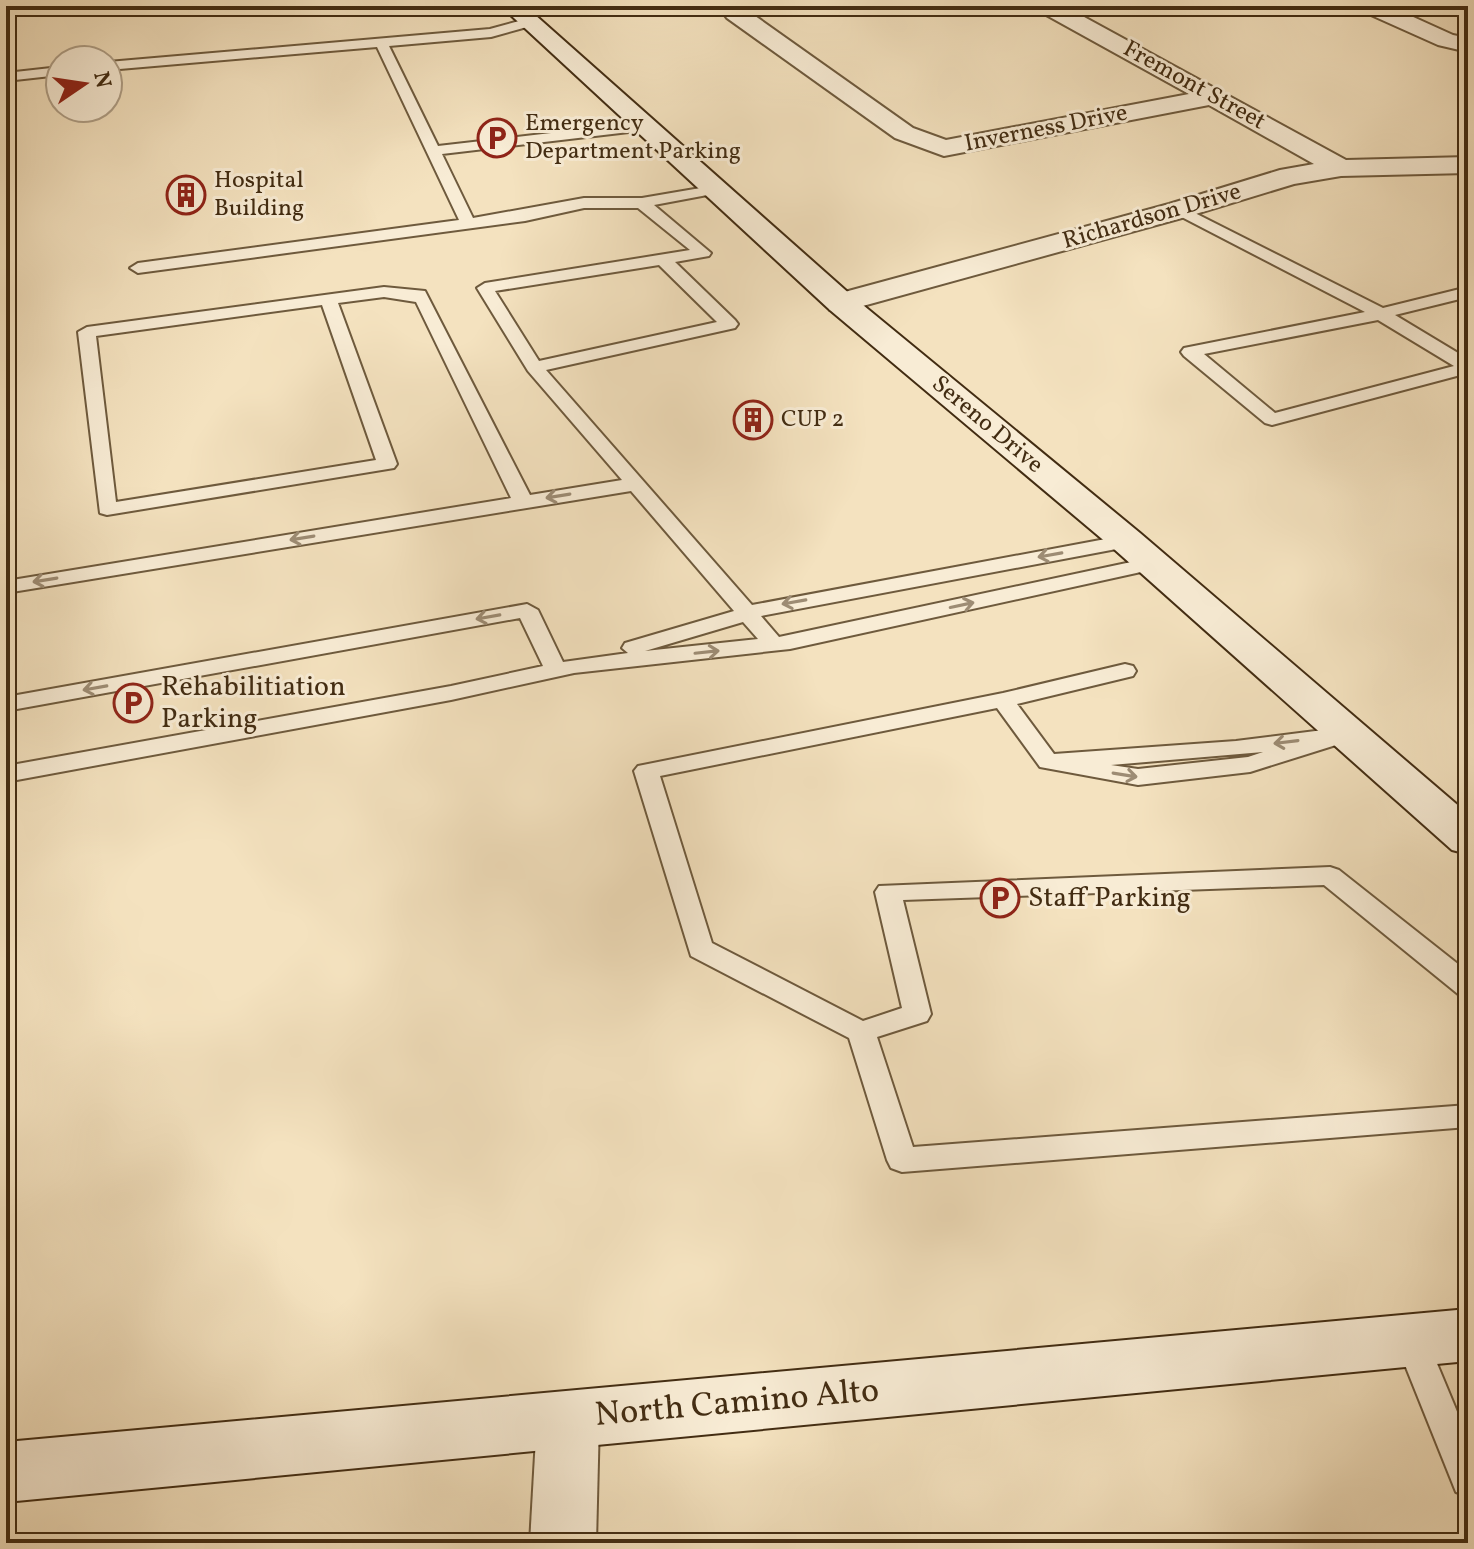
<svg xmlns="http://www.w3.org/2000/svg" width="1474" height="1549" font-family="Vollkorn,serif">
  <style>
    .lines { fill: none; stroke-linecap: round; stroke-linejoin: round }
    .lane-casing { stroke: #6e5a3d; stroke-width: 4 }
    .street-casing { stroke: #6e5a3d; stroke-width: 4 }
    .secondary-casing { stroke: #422c12; stroke-width: 4 }
    .lane { fill: #f8ecd5; fill-rule: evenodd }
    .street { fill: #f8ecd5; fill-rule: evenodd }
    .secondary { fill: #f8ecd5; fill-rule: evenodd }
    .oneway { stroke: #9d8c74 }
    .labels { text-anchor: middle; dominant-baseline: central; stroke-width: 6; stroke-linejoin: round; paint-order: stroke }
    .far-street-label { font-size: 24px; fill: #422c12; stroke: #f8ecd5 }
    .far-poi-label { font-size: 24px; fill: #422c12; stroke: #f8ecd5; text-anchor: start }
    .poi-label { font-size: 28px; fill: #422c12; stroke: #f8ecd5; text-anchor: start }
    .near-street-label { font-size: 34px; fill: #422c12; stroke: #f8ecd5 }
  </style>
  <rect width="100%" height="100%" fill="#f4e2bf"/>
  <filter id="stains"><feTurbulence type="fractalNoise" baseFrequency=".0025" numOctaves="4"/><feColorMatrix values="0 0 0 0 .2 0 0 0 0 .09 0 0 0 0 .02 0 0 0 .5 -.17"/></filter>
  <radialGradient id="worn" r=".72"><stop offset=".6" stop-color="#630" stop-opacity="0"/><stop offset="1" stop-color="#630" stop-opacity=".3"/></radialGradient>
  <g class="lines">
    <!-- lane casing -->
    <g class="lane-casing">
      <g id="lane">
        <path d="M530,18L534,19V25L491,37L389,46L438,146L646,122L653,126L646,130L442,154L473,218L584,198H642L718,185L725,189L718,193L654,205L711,253L709,256L675,262L735,320L738,324L735,328L546,370L752,605L1127,535L1137,541L1127,547L761,616L779,637L1150,558L1160,564L1150,570L790,649L574,673L451,700L6,782V766L451,686L543,666L520,618L6,711V697L527,604L538,610L563,662L628,653L622,648L625,643L734,611L631,491L6,593V581L511,498L416,302L384,297L338,303L397,464L394,468L107,515L100,513L78,332L87,327L384,287L425,291L530,495L622,480L528,371L477,288L485,283L690,250L638,208H584L525,221L138,273L130,268L138,263L459,220L377,47L108,70V62L490,29ZM659,265L717,322L539,361L495,291ZM322,305L376,460L116,502L96,336ZM743,622L758,639L645,651Z"/>
        <path d="M60,67V75L6,81V73Z"/>
        <path d="M1179,205L1383,308L1468,287V297L1395,315L1468,359V373L1272,425L1265,423L1184,356L1181,352L1184,348L1365,312L1174,213V207ZM1378,320L1454,366L1275,413L1204,354Z"/>
        <path d="M1125,664L1133,666L1136,671L1133,676L1017,704L1054,754L1236,741L1347,727L1355,729L1359,734L1355,739L1250,772L1138,785L1040,767L997,708L660,776L712,943L863,1021L902,1008L875,892L879,886L1330,867L1339,870L1468,972V997L1458,994L1324,885L903,900L931,1014L927,1021L877,1037L913,1147L1468,1105V1127L902,1172L891,1168L887,1160L849,1038L691,956L634,771L638,766L1003,693ZM1263,752L1248,757L1138,769L1111,765Z"/>
        <path d="M1411,1326L1423,1330L1468,1438V1496L1456,1492L1395,1340L1399,1330Z"/>
      </g>
    </g>
    <!-- street casing -->
    <g class="street-casing">
      <g id="street">
        <path d="M718,6H741L913,128L946,140L1189,94L1039,11L1036,6H1064L1346,160L1468,157V173L1341,176L1294,184L1189,216L841,312L830,310L826,303L830,296L1169,204L1280,170L1314,164L1209,105L944,156L895,138L727,18Z"/>
        <path d="M1359,6H1389L1453,35L1468,38V52L1438,45L1362,11Z"/>
        <path d="M568,1392L590,1400L599,1420L596,1543H530L537,1420L546,1400Z"/>
      </g>
    </g>
    <!-- secondary casing -->
    <g class="secondary-casing">
      <g id="secondary">
        <path d="M501,6H525L852,296L1140,533L1468,814V854L1452,850L1114,549L830,310Z"/>
        <path d="M1468,1309V1361L6,1502V1442Z"/>
      </g>
    </g>
    <!-- lane -->
    <use href="#lane" class="lane"/>
    <!-- street -->
    <use href="#street" class="street"/>
    <!-- secondary -->
    <use href="#secondary" class="secondary"/>
  </g>
  <!-- one-way arrows -->
  <defs><path id="oneway-shaft" d="M-6 0H5M1.5-3L5.5 0L1.5 3" fill="none" stroke-width="1.6" stroke-linecap="round" stroke-linejoin="round" transform="scale(2)"/></defs>
  <g class="oneway">
    <use href="#oneway-shaft" transform="translate(558 496) rotate(171)"/>
    <use href="#oneway-shaft" transform="translate(302 538) rotate(171)"/>
    <use href="#oneway-shaft" transform="translate(1050 555) rotate(170)"/>
    <use href="#oneway-shaft" transform="translate(45 580) rotate(171)"/>
    <use href="#oneway-shaft" transform="translate(794 602) rotate(170)"/>
    <use href="#oneway-shaft" transform="translate(962 605) rotate(-12)"/>
    <use href="#oneway-shaft" transform="translate(488 617) rotate(170)"/>
    <use href="#oneway-shaft" transform="translate(707 652) rotate(-6)"/>
    <use href="#oneway-shaft" transform="translate(95 688) rotate(170)"/>
    <use href="#oneway-shaft" transform="translate(1286 742) rotate(173)"/>
    <use href="#oneway-shaft" transform="translate(1125 775) rotate(9)"/>
  </g>
  <!-- icons -->
  <defs>
    <g id="parking-ring" transform="scale(2)"><circle r="9.5" fill="#f8ecd5" stroke="#8f2418" stroke-width="1.5"/><path d="M-3.5-5.5H1a3.5 3.5 0 0 1 0 7H-1V5.5H-3.5ZM-1-3.4V-.6H.8a1.4 1.4 0 0 0 0-2.8Z" fill="#8f2418"/></g>
    <g id="building-ring" transform="scale(2)"><circle r="9.5" fill="#f8ecd5" stroke="#8f2418" stroke-width="1.5"/><path d="M-4-6H4V6H1V3H-1V6H-4ZM-2.5-4.3h1.7v1.8h-1.7ZM.8-4.3h1.7v1.8H.8ZM-2.5-1h1.7V.8h-1.7ZM.8-1h1.7V.8H.8Z" fill="#8f2418"/></g>
  </defs>
  <g fill-rule="evenodd">
    <use href="#parking-ring" x="497" y="138"/>
    <use href="#building-ring" x="186" y="195"/>
    <use href="#building-ring" x="753" y="420"/>
    <use href="#parking-ring" x="133" y="703"/>
    <use href="#parking-ring" x="1000" y="898"/>
  </g>
  <g class="labels">
    <!-- far-street labels -->
    <g class="far-street-label">
      <text transform="translate(1194 86) rotate(29)">Fremont Street</text>
      <text transform="translate(1046 129) rotate(-11)">Inverness Drive</text>
      <text transform="translate(1152 217) rotate(-16)">Richardson Drive</text>
      <text transform="translate(987 425) rotate(40)">Sereno Drive</text>
    </g>
    <!-- far-poi labels -->
    <g class="far-poi-label">
      <text x="525" y="124">Emergency<tspan x="525" dy="28">Department Parking</tspan></text>
      <text x="214" y="181">Hospital<tspan x="214" dy="28">Building</tspan></text>
      <text x="781" y="420">CUP 2</text>
    </g>
    <!-- poi labels -->
    <g class="poi-label">
      <text x="161" y="687">Rehabilitiation<tspan x="161" dy="32">Parking</tspan></text>
      <text x="1028" y="898">Staff Parking</text>
    </g>
    <!-- near-street labels -->
    <g class="near-street-label">
      <text transform="translate(737 1404) rotate(-5)">North Camino Alto</text>
    </g>
  </g>
  <!-- margin -->
  <rect width="1474" height="1549" fill="none" stroke="#f4e2bf" stroke-width="32"/>
  <rect x="8" y="8" width="1458" height="1533" fill="none" stroke="#422c12" stroke-width="4"/>
  <rect x="16" y="16" width="1442" height="1517" fill="none" stroke="#422c12" stroke-width="2"/>
  <!-- north arrow -->
  <g transform="translate(84 84) rotate(77)"><circle r="38" fill="#f8ecd5" stroke="#af9f87" stroke-width="2"/>
  <path d="M0-6L14 30L0 20L-14 30Z" fill="#8f2418"/>
  <text y="-12" font-size="22" font-weight="bold" text-anchor="middle" fill="#422c12">N</text>
  </g>
  <rect width="100%" height="100%" filter="url(#stains)"/>
  <rect width="100%" height="100%" fill="url(#worn)"/>
</svg>
